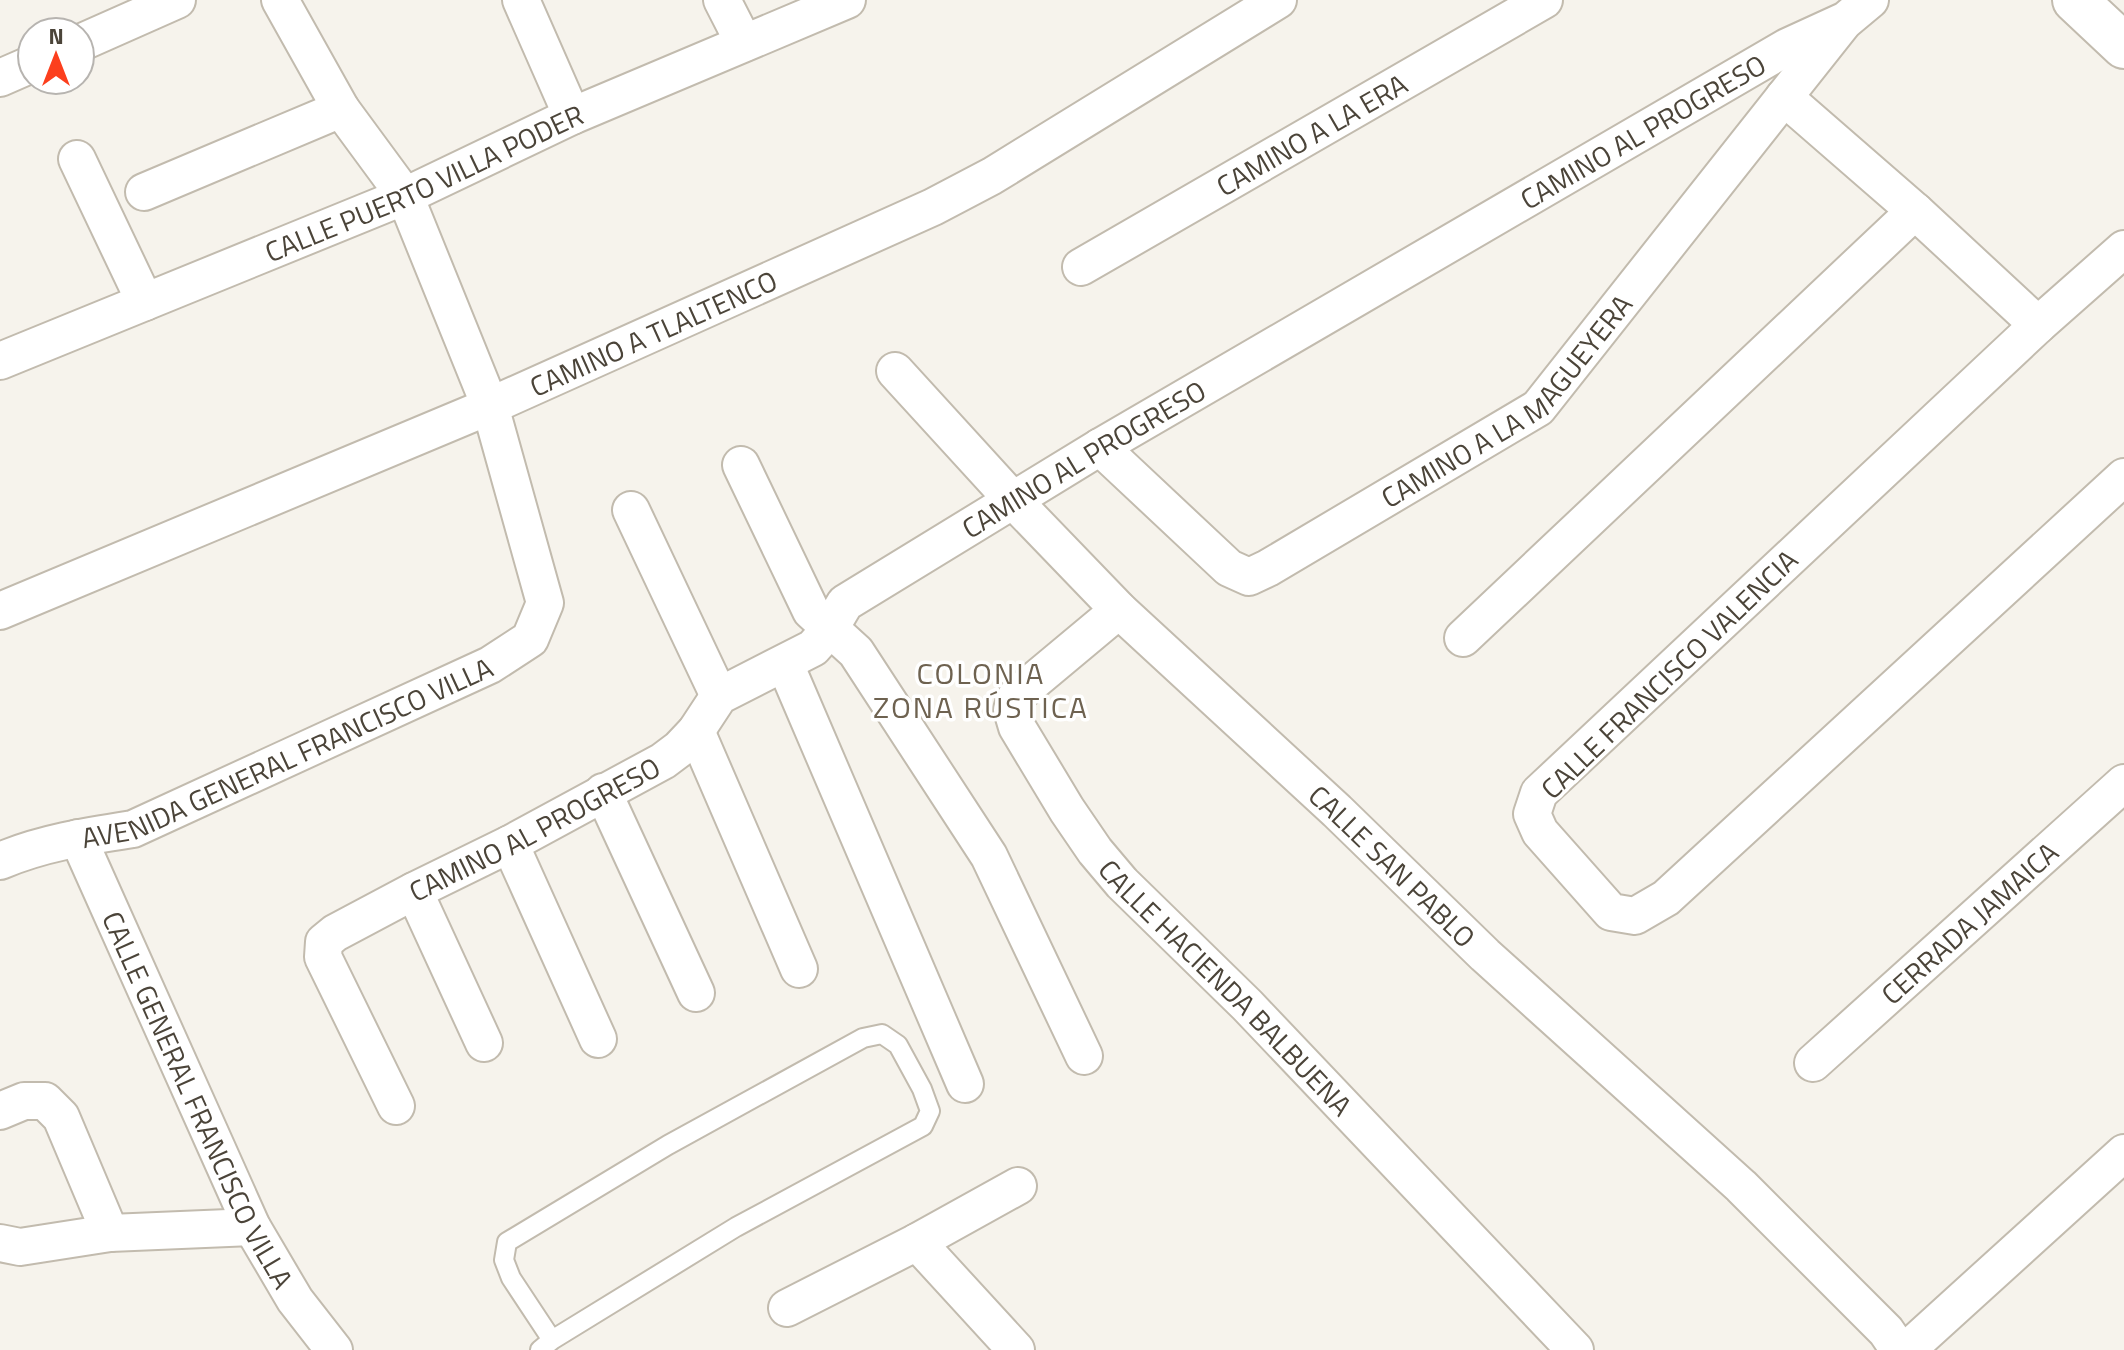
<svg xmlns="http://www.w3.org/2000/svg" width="2124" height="1350" font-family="'Titillium Web',sans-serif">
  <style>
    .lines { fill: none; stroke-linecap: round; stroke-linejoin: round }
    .service-casing { stroke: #c2bbae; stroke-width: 22 }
    .minor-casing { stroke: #c2bbae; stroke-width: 40 }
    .tertiary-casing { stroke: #c2bbae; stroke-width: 48 }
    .service { stroke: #fff; stroke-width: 18 }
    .minor { stroke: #fff; stroke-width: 36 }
    .tertiary { stroke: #fff; stroke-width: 44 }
    .labels { text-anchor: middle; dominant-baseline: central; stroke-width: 7; stroke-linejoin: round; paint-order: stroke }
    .street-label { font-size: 28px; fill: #4b4439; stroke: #fff }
    .neighbourhood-label { font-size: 30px; letter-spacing: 2px; fill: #6e6250; stroke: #fff }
  </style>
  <rect width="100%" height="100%" fill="#f6f3ec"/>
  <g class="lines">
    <!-- service casing -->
    <g class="service-casing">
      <path id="service" d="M540,1350L552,1340L511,1278L504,1260L507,1242L668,1145L863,1038L882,1034L898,1045L922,1089L930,1111L923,1126L736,1227L552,1340"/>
    </g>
    <!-- minor casing -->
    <g class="minor-casing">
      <g id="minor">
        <path d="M521,0L572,116"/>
        <path d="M722,0L744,43"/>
        <path d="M80,43L177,0"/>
        <path d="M0,78L32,64"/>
        <path d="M1784,97L1915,211L2038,325"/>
        <path d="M77,159L145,302"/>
        <path d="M144,192L341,109"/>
        <path d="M2124,249L2038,325L1539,793L1532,814L1540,832L1611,912L1635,916L1666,898L2124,477"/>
        <path id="s1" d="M1081,267L1544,0"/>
        <path id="s2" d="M0,361L405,196L572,116L847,0"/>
        <path id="s3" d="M895,371L1012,499L1119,610L1337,811L1485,955L1741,1186L1886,1331L1899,1350"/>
        <path id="s4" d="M1100,447L1229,568L1249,577L1268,568L1538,408L1842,24"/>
        <path d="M741,465L811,611L856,652L989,856L1084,1056"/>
        <path d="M631,510L719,696"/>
        <path id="s5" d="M1119,610L1016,696L1012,710L1017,727L1067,810L1095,851L1122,883L1247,1005L1575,1350"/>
        <path id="s6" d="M0,611L490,406L933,207L992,176L1278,0"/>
        <path d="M1463,638L1915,211"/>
        <path d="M785,664L965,1084"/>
        <path d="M696,731L799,969"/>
        <path d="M603,792L696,993"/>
        <path id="s7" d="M78,838L252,1227L295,1300L334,1350"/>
        <path d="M510,844L598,1039"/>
        <path id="s8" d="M0,861C42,843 88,836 133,829L490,665L530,639L545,603L490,406L405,196L341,109L280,0"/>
        <path d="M414,891L484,1043"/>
        <path id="s9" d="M1813,1063L2124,783"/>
        <path id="s10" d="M396,1106L323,957L324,942L335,933L414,891L510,844L663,761L679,749L696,731L719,696L813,648L829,630L845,603L1100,447L1787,47L1846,20L1870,0"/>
        <path d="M0,1111L24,1101H45L61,1117L110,1233"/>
        <path d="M917,1242L1016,1350"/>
        <path d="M0,1243L20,1247L110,1233L252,1227"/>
        <path d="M787,1308L917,1242L1018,1186"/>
        <path d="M1907,1350L2124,1153"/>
      </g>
    </g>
    <!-- tertiary casing -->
    <g class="tertiary-casing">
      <path id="tertiary" d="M2075,0L2124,46"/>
    </g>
    <!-- service -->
    <use href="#service" class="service"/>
    <!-- minor -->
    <use href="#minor" class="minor"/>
    <!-- tertiary -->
    <use href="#tertiary" class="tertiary"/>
  </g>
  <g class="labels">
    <!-- street labels -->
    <g class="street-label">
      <text stroke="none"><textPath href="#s10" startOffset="1740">CAMINO AL PROGRESO</textPath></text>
      <text stroke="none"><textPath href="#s1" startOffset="266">CAMINO A LA ERA</textPath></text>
      <text stroke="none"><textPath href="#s2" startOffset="460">CALLE PUERTO VILLA PODER</textPath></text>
      <text stroke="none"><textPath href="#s6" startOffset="710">CAMINO A TLALTENCO</textPath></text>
      <text stroke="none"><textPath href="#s4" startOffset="514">CAMINO A LA MAGUEYERA</textPath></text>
      <text stroke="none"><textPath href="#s10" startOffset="1092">CAMINO AL PROGRESO</textPath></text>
      <text transform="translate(1669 674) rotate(-44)">CALLE FRANCISCO VALENCIA</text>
      <text stroke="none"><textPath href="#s8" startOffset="308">AVENIDA GENERAL FRANCISCO VILLA</textPath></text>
      <text stroke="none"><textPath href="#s10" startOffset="420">CAMINO AL PROGRESO</textPath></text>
      <text stroke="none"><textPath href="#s3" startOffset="702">CALLE SAN PABLO</textPath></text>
      <text stroke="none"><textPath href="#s9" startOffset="210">CERRADA JAMAICA</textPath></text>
      <text stroke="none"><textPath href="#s5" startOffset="502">CALLE HACIENDA BALBUENA</textPath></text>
      <text stroke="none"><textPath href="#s7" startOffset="288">CALLE GENERAL FRANCISCO VILLA</textPath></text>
    </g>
    <!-- neighbourhood labels -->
    <g class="neighbourhood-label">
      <text x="981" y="673">COLONIA<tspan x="981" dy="34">ZONA RÚSTICA</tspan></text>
    </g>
  </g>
  <!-- north arrow -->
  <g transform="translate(56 56)"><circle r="38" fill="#ffffff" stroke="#b7b4b0" stroke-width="2"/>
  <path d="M0-6L14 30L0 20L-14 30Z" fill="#fc3f1d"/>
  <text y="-12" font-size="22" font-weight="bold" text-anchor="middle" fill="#4b4439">N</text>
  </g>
</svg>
